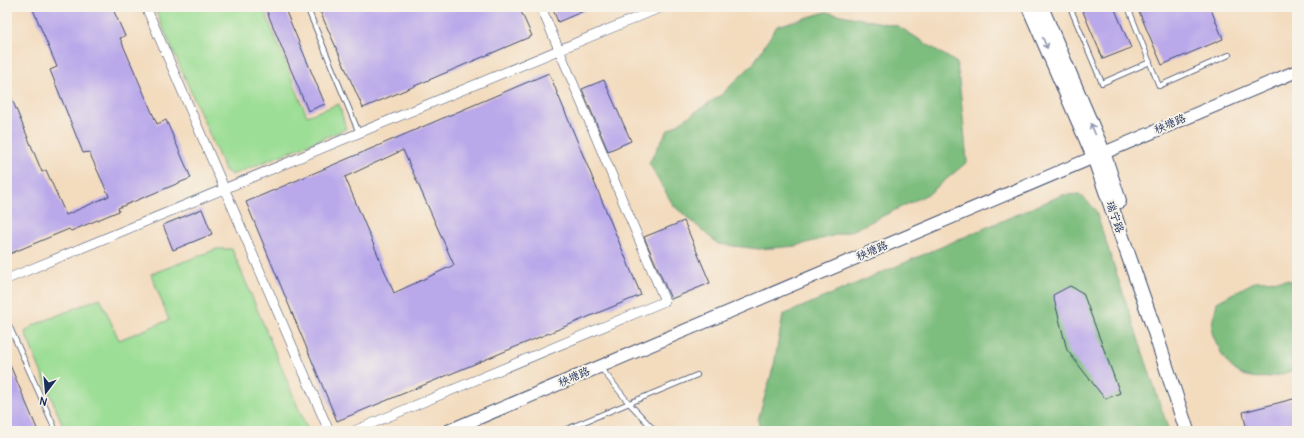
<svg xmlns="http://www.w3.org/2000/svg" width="1304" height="438" font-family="Pangolin,'LXGW WenKai TC',sans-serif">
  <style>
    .green { fill: #9cde95; stroke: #5c867a }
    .forest { fill: #7dbd7e; stroke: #4c766e }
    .building { fill: #b9a8ea; fill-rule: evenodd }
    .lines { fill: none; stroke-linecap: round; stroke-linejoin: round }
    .service-casing { stroke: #3b496c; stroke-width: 6 }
    .minor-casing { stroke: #3b496c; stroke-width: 10 }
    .secondary-casing { stroke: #3b496c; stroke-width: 14 }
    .primary-casing { stroke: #3b496c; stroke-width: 16 }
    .service { stroke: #fff; stroke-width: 4.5 }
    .minor { stroke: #fff; stroke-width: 9 }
    .secondary { stroke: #fff; stroke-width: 12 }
    .primary { stroke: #fff; stroke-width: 14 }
    .oneway { stroke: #8d97ae }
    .labels { text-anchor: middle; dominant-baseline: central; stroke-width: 4; stroke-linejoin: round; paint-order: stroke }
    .street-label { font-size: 11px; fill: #1b2f5e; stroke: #f7f3e8 }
  </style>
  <rect width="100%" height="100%" fill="#f7f3e8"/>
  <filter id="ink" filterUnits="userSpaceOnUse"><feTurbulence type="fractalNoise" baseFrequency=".025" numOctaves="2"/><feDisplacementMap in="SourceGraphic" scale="8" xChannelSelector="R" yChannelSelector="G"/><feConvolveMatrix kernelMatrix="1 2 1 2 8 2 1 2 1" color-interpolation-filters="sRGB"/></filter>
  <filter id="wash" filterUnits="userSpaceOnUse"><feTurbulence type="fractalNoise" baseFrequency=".012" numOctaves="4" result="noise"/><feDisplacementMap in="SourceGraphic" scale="16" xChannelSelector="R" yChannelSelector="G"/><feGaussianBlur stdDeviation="0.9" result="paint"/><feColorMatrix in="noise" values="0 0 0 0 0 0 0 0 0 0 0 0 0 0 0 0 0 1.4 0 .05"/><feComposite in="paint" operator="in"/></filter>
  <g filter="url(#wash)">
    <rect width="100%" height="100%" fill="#f3dbbe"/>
    <!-- green -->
    <g class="green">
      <path d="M154,7H263L307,116L339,104L346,129L232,175L225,170Z"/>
      <path d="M217,249H232L308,431H65L25,332L34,325L100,298L119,340L169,320L151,274Z"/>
    </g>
    <!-- forest -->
    <g class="forest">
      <path d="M826,12L898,26L957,63L962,107L967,162L930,193L854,230L796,246L759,249L718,244L673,205L649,163L667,131L721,95L753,64L777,26Z"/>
      <path d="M1080,194L1095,209L1169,431H760L758,420L774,365L783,315L1062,195Z"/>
      <path d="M1287,280L1297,282V369C1263,382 1234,385 1218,346C1216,342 1213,337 1212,332C1210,326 1216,310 1217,302L1256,281Z"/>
    </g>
    <g id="blocks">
      <!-- building -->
      <g class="building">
        <path d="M32,7H112L125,36L120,38L157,124L166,120L191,178L118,208L119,211L71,231L69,229L7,255V87L42,172L46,170L66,215L109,196L89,152L83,153L50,70L57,67Z"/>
        <path d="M265,7H284L325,104L308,111Z"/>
        <path d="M318,7H519L532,36L363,108Z"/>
        <path d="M552,7H593L558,22Z"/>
        <path d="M1081,7H1114L1131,48L1103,59Z"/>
        <path d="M1137,7H1210L1223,39L1162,65Z"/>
        <path d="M549,73L641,295L337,421L246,202ZM403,150L454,265L394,293L345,177Z"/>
        <path d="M604,80L631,141L608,151L582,89Z"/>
        <path d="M202,209L212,234L173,250L163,225Z"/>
        <path d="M684,221L710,283L671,299L644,237Z"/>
        <path d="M1070,286L1083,293L1120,393L1105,399L1067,350L1053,295Z"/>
        <path d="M7,358L38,431H7Z"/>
        <path d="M1297,398V431H1247L1243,412Z"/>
      </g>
    </g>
  </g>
  <g filter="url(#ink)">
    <use href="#blocks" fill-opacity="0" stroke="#3b496c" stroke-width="1"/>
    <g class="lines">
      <!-- service casing -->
      <g class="service-casing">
        <g id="service">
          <path d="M307,7L359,133"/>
          <path d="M1070,7L1102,83L1150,62"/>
          <path d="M1128,7L1159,86L1229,55"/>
          <path d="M7,321L56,431"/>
          <path d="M601,368L628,402L655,431"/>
          <path d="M562,431L697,375"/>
        </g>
      </g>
      <!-- minor casing -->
      <g class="minor-casing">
        <g id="minor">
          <path d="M146,7L329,431"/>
          <path d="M7,279L662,7"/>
          <path d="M354,431L665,301L541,7"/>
        </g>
      </g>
      <!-- secondary casing -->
      <g class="secondary-casing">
        <path id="secondary" d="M448,431L1297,71"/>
      </g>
      <!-- primary casing -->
      <g class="primary-casing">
        <g id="primary">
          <path d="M1029,7L1094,157L1152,323L1187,431"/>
          <path d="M1041,7L1103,152L1119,201"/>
        </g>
      </g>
      <!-- service -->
      <use href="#service" class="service"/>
      <!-- minor -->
      <use href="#minor" class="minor"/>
      <!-- secondary -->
      <use href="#secondary" class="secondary"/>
      <!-- primary -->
      <use href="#primary" class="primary"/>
    </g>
    <!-- one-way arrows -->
    <defs><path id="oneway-shaft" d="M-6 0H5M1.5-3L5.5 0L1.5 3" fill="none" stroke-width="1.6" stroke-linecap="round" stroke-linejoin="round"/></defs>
    <g class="oneway">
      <use href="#oneway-shaft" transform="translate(1045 43) rotate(67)"/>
      <use href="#oneway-shaft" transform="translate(1093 129) rotate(-113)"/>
    </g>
  </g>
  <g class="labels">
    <!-- street labels -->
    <g class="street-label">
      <text transform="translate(1170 124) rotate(-23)">秧塘路</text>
      <text transform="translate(1115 217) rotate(71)">瑞宁路</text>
      <text transform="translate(872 251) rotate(-23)">秧塘路</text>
      <text transform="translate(574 377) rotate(-23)">秧塘路</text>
    </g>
  </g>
  <!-- margin -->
  <rect width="1304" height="438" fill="none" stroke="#f7f3e8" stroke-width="24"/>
  <!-- north arrow -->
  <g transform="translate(46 392) rotate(196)" stroke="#f7f3e8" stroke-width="3" paint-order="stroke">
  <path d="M0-3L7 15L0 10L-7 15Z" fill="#1b2f5e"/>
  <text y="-6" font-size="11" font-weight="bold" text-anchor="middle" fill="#1b2f5e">N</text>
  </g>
</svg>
